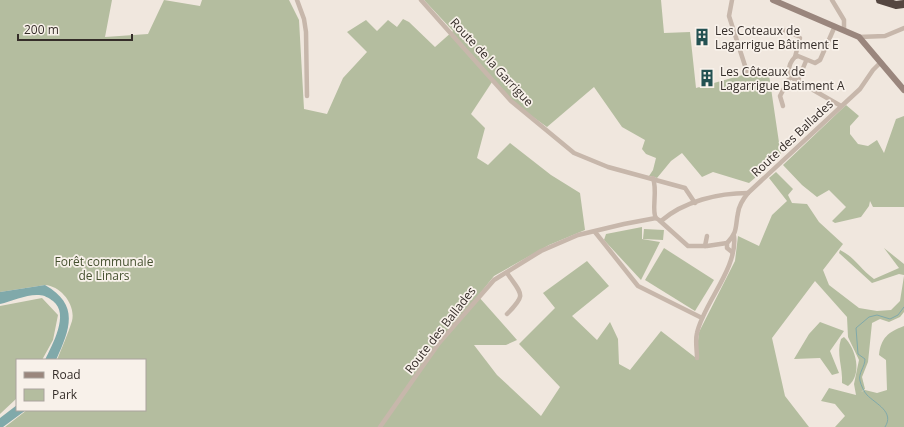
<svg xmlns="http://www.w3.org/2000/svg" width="904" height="427" font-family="'Open Sans',sans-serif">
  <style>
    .green { fill: #b4bd9f }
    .water { fill: #80a9aa }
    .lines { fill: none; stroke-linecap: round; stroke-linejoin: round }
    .stream { stroke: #80a9aa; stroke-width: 1 }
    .street { stroke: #c7b7ab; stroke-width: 4.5 }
    .secondary { stroke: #9a867d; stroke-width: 6 }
    .highway { stroke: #554741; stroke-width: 8 }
    .labels { text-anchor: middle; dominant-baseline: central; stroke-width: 3.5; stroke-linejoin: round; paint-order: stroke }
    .poi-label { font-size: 12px; fill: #352d29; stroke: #f8f1ea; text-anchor: start }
    .street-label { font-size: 12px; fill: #352d29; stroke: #f8f1ea }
    .park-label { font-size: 12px; fill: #465130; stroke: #f8f1ea }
  </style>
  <rect width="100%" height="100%" fill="#f0e7de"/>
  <!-- green -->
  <g class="green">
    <path d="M0,0H112L105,37L148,34L164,0L200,6L202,0H289L299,20L304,109L327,114L343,78L367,52L347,32L366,20L377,31L388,20L397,27L403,19L409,22L435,47L453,31L424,0H661L664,33L690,32L696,88L768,68L781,156L749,183L713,172L702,177L682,153L671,161L657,178L649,176L653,170L656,158L646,154L642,149L645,140L622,127L594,87L547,127L512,102L492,82L471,114L485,128L477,158L488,165L510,143L551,175L580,193L585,230L549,245L494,276L478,296L517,340L506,345H474L497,375L541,416L560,387L519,344L555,308L543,293L587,261L609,286L572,316L597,340L610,322L618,339L619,364L630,370L661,331L696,358L699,332L735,261L738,236L759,246L772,215L787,201L769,178L776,172L793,189L788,195L792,203L807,204L819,222L843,244L823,270L829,285L859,308L877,311L891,310L900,301L904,276V312L900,317L889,322L880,319L872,323L868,362L862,377L865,389L861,392L865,390L877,393L887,390L886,360L879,355C881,338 888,332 904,326V427H835L845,416L835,404L821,401L829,388L856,395L854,384L859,360L848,337L847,317L815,281L772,338L785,396L809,427H5L27,410H145V360H57C62,347 68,334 72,321C76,305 61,286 45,285L0,292Z"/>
    <path d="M846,105L859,116L850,126V134L858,144L868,146L877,140L884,153L896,119L904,116V207H873L870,201L869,206L861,217L835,223L832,221L846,207L829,190L817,197L802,185L783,165Z"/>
    <path d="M642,227V239L660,242L641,280L604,240L606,234Z"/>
    <path d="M644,229L664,230L663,240L643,239Z"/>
    <path d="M664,248L714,280L695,311L645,280Z"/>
    <path d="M884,248L904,264V275L899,274L872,283L839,253L840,250C856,258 859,268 874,279L899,268Z"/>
    <path d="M42,298L58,315L53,340L42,360H17V398L0,414V306Z"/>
    <path d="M820,322L844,331L830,351L839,373L832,375L820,358L794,359L809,334Z"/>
    <path d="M844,337C856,348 863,375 848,386L842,383C843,367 836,354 841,339Z"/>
  </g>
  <!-- water -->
  <g class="water">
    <path d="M45,285C80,305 70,329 56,360H45C52,345 70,314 53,301C49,298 44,295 39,295C27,294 12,301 0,304V292Z"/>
    <path d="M17,405V410H26L3,427H0V418Z"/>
  </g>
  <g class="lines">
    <!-- stream -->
    <path class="stream" d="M885,427C895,412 876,404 867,395C864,392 861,385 860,381C858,373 865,367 865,359L858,354L856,328L869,317L877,315L890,319L898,315L904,307"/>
    <!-- street -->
    <g class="street">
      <path d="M297,0L304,19L306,32L307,96"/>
      <path d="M421,0L511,101L574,153L608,167L685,188L695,203"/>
      <path d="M732,0L729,16L747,72"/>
      <path d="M832,0L844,20V30"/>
      <path d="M835,26L820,60L815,63L798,56L795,57C788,64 785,78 798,80L801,83L841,106"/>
      <path d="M784,30L798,36L800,38L795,57"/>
      <path d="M859,37L885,36L904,28"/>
      <path d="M798,80L806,61"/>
      <path d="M783,106L780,96L790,77"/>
      <path d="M653,178C658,191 651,211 656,218"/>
      <path d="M661,221C684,201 719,193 748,193"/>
      <path d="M595,232L638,286L702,318"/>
      <path d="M727,243C738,232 735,227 738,213C739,205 743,199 748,193L860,89L873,70L881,62"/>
      <path d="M727,243V248L732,252"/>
      <path d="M705,246L707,236"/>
      <path d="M507,314C527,294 522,295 507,273"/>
      <path d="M697,358C697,350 695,341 697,333C703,304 738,268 734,236"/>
      <path d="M380,427L439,343L494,280L541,251L578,235L624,224L656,218L659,220L688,246H707L727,243"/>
    </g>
    <!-- secondary -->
    <path class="secondary" d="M773,0L859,37L904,90"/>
    <!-- highway -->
    <path class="highway" d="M880,0L896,5L904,4"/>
  </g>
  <!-- icons -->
  <defs>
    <g id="building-bare" transform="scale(1.38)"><path d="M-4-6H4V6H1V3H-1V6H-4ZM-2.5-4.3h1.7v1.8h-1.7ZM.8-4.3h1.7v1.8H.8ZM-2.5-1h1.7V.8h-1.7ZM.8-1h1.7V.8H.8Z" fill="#235152" stroke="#f8f1ea" stroke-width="2.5" paint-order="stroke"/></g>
  </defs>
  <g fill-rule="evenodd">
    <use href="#building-bare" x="702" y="37"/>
    <use href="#building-bare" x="707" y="78"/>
  </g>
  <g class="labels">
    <!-- poi labels -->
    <g class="poi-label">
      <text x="715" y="30">Les Coteaux de<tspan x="715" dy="14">Lagarrigue Bâtiment E</tspan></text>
      <text x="720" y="71">Les Côteaux de<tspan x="720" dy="14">Lagarrigue Batiment A</tspan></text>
    </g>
    <!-- street labels -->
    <g class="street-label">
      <text transform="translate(492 62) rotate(47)">Route de la Garrigue</text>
      <text transform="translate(792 138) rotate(-43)">Route des Ballades</text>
      <text transform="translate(440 330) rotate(-52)">Route des Ballades</text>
    </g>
    <!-- park labels -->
    <g class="park-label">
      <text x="104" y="261">Forêt communale<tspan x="104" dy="14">de Linars</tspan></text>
    </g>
  </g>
  <!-- legend -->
  <rect x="16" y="359" width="130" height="52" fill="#f8f1ea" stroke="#aaa39d"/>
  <rect x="24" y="372" width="20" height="6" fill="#9a867d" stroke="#aaa39d"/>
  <text x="52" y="379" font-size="12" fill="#352d29">Road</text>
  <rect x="24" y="389" width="20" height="12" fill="#b4bd9f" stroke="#aaa39d"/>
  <text x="52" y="399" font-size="12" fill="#352d29">Park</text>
  <!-- scale -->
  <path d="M18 34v6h114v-6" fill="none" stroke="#352d29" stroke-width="2"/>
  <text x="24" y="34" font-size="12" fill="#352d29" stroke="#f8f1ea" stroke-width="3" paint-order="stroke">200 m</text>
</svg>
